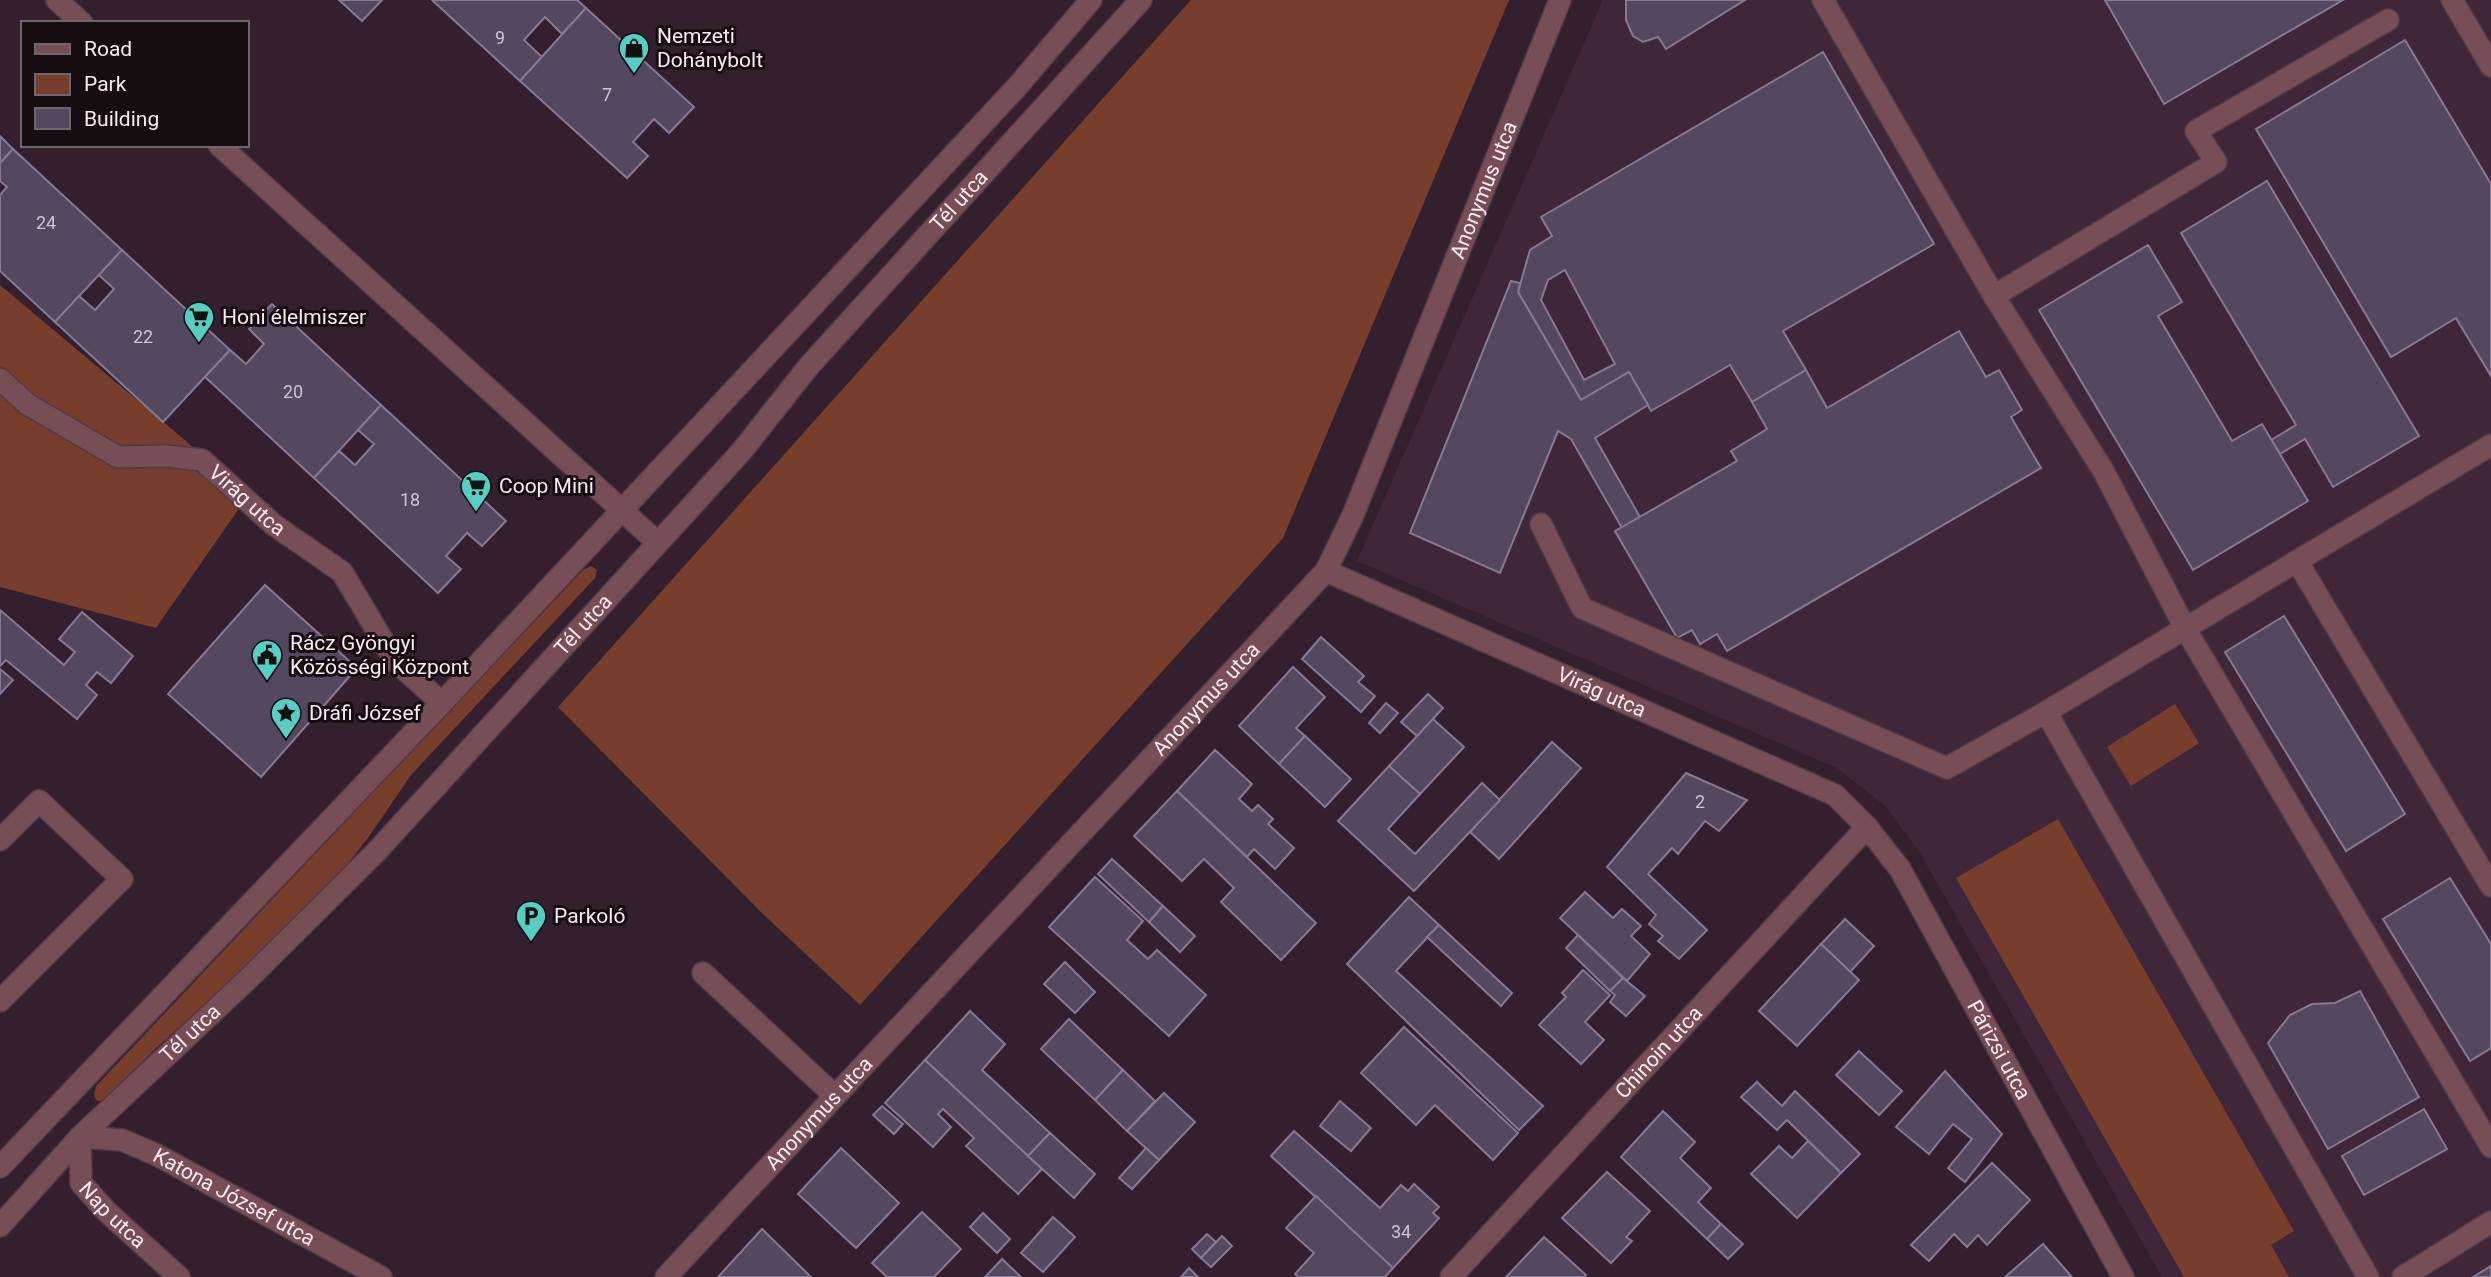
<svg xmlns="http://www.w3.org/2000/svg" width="2491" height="1277" font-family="Roboto,sans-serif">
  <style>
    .built { fill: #402639 }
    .green { fill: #783e2d }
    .building { fill: #54485f; stroke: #867993; stroke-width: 2; fill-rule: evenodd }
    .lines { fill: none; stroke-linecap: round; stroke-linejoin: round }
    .minor-casing { stroke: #503b4a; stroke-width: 24 }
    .minor { stroke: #784e56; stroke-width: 21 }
    .labels { text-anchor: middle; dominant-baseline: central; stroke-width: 6; stroke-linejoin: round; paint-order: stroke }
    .number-label { font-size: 18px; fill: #d0c2cf }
    .poi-label { font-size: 21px; fill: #f9eaf4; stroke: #160d13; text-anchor: start }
    .street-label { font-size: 21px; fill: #f9eaf4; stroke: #160d13 }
  </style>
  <rect width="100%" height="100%" fill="#341f2e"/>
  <!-- built -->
  <path class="built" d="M1603,0H2491V1277H2162L1920,853L1885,806L1837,768L1357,561Z"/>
  <!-- green -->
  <g class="green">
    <path d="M1191,0H1509L1283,538L860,1005L761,912L558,707Z"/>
    <path d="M0,285L249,494L156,628L0,587Z"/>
    <path d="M591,566L597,570L595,578L411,775L368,838L338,876L289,928L155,1049L104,1101H97L94,1096L96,1086L583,570Z"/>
    <path d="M2175,704L2199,743L2131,786L2107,747Z"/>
    <path d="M2058,819L2294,1231L2271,1245L2289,1277H2184L1956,878Z"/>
  </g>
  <!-- building -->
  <g class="building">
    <path d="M339,0H382L362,21Z"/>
    <path d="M432,0H577L586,8L562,34L545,17L524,40L542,57L520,81Z"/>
    <path d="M1626,0H1745L1666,49L1658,37L1643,42L1633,36L1626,20Z"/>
    <path d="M2105,0H2343L2164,104Z"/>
    <path d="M586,8L694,107L669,133L654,119L633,142L648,156L627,178L520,81Z"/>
    <path d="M2405,40L2491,184V376L2456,318L2391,357L2256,129Z"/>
    <path d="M1823,52L1934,244L1783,331L1806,370L1752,402L1730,365L1651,411L1629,372L1581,400L1518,292L1530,250L1552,236L1541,217ZM1565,270L1615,364L1584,380L1541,300L1548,280Z"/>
    <path d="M0,136L13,149L0,163Z"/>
    <path d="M13,149L122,250L55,322L0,271V195L7,187L0,181V163Z"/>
    <path d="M2267,181L2419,436L2333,487L2305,439L2280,454L2271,440L2296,425L2181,233Z"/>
    <path d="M2148,245L2182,302L2158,316L2232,441L2262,424L2308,501L2193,570L2039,310Z"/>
    <path d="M122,250L230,350L163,422L55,322L79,296L95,310L114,289L99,275Z"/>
    <path d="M1511,281L1520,283L1518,292L1581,400L1629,372L1648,405L1595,438L1640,517L1622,528L1571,439L1558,431L1500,573L1410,533Z"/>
    <path d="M272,304L381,405L314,478L205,377L230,350L246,364L264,344L249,329Z"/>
    <path d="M1959,331L1986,377L1999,370L2022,410L2011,417L2041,468L1727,651L1717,634L1700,644L1692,630L1677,638L1615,531L1737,461L1731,451L1767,429L1752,402L1806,370L1827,408Z"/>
    <path d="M381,405L506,521L482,546L467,533L446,556L461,569L438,593L314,478L339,451L355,465L374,444L358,430Z"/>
    <path d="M265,585L357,668L261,777L168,694Z"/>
    <path d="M0,610L64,665L75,652L59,639L82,612L133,656L111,683L97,672L86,685L97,695L77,719L6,660L0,666Z"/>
    <path d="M2284,616L2405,814L2346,851L2225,652Z"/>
    <path d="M1321,637L1364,676L1358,682L1375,696L1361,712L1302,659Z"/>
    <path d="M1293,667L1325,697L1296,728L1305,736L1279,764L1239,726Z"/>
    <path d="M0,669L13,680L0,694Z"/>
    <path d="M1428,694L1443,708L1417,736L1401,722Z"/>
    <path d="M1386,703L1398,713L1380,733L1369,723Z"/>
    <path d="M1433,719L1464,747L1420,794L1389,766Z"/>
    <path d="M1305,736L1351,779L1325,807L1279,764Z"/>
    <path d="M1552,742L1581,768L1499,859L1470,832Z"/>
    <path d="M1215,750L1252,784L1239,799L1252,811L1258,805L1273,819L1268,824L1294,848L1275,869L1254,849L1247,857L1177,791Z"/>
    <path d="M1389,766L1420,794L1388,829L1415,854L1482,783L1500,800L1414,891L1338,821Z"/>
    <path d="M1686,773L1747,800L1719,831L1705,821L1678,854L1672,848L1648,874L1707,930L1679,959L1658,941L1663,936L1649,924L1656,915L1607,867Z"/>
    <path d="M1177,791L1316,923L1281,960L1221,902L1234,888L1204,859L1182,881L1134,836Z"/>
    <path d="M1112,859L1163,906L1149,922L1098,874Z"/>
    <path d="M1095,877L1143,921L1127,940L1148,959L1157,950L1206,995L1169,1036L1049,927Z"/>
    <path d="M2450,878L2491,944V1048L2470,1061L2383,919Z"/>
    <path d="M1585,892L1613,918L1622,909L1641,926L1631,936L1650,954L1627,981L1560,918Z"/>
    <path d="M1409,897L1439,925L1396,971L1543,1106L1519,1130L1347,964Z"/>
    <path d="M1163,906L1195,936L1180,952L1149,922Z"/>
    <path d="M1845,919L1874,946L1850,972L1821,944Z"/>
    <path d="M1439,925L1512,993L1501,1006L1427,937Z"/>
    <path d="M1578,935L1623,978L1610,991L1566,948Z"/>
    <path d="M1821,944L1859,980L1797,1046L1759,1011Z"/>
    <path d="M1065,962L1095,992L1075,1013L1044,984Z"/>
    <path d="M1583,970L1610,995L1585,1022L1604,1040L1581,1064L1539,1025L1566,997L1562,993Z"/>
    <path d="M1623,978L1645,996L1626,1016L1610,1002L1615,995L1610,991Z"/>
    <path d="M2360,991L2419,1097L2328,1149L2268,1043L2290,1015L2312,1004L2335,1003Z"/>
    <path d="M970,1011L1005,1044L982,1070L1050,1133L1028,1156L925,1060Z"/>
    <path d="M1069,1019L1123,1070L1095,1100L1041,1049Z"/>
    <path d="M1404,1027L1518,1133L1493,1160L1435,1105L1416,1125L1361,1073Z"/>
    <path d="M1859,1051L1902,1091L1879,1115L1836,1075Z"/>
    <path d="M925,1060L1042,1169L1018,1194L966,1146L974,1138L943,1109L938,1114L951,1127L933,1147L885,1103Z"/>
    <path d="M1123,1070L1155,1101L1127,1131L1095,1100Z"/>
    <path d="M1945,1071L2002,1134L1965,1182L1948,1168L1972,1139L1953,1124L1929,1154L1896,1127Z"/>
    <path d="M1757,1082L1782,1106L1795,1091L1860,1154L1841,1173L1787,1120L1777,1130L1741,1097Z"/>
    <path d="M1164,1093L1195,1122L1159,1160L1127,1131Z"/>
    <path d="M1340,1101L1371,1128L1351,1151L1320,1126Z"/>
    <path d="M882,1106L903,1124L894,1134L873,1115Z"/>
    <path d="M2424,1109L2447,1149L2364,1195L2342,1156Z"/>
    <path d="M1663,1111L1695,1142L1680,1158L1711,1188L1698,1202L1721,1224L1707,1239L1621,1157Z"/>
    <path d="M1294,1131L1380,1208L1401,1185L1408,1191L1414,1184L1439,1207L1433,1213L1439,1218L1393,1268L1271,1156Z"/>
    <path d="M1050,1133L1095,1174L1074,1198L1028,1156Z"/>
    <path d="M1808,1141L1841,1173L1797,1218L1751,1174L1779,1146L1792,1158Z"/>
    <path d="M841,1148L899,1203L856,1248L798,1194Z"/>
    <path d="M1146,1148L1159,1160L1132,1189L1119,1178Z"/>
    <path d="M1992,1163L2030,1200L1987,1245L1978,1235L1967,1247L1954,1234L1929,1261L1911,1245Z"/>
    <path d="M1607,1172L1650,1211L1626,1237L1632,1241L1611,1263L1562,1218Z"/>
    <path d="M1316,1196L1393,1268L1385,1277H1299L1295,1274L1314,1253L1286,1228Z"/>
    <path d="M922,1212L961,1249L934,1277H887L872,1263Z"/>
    <path d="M983,1213L1010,1239L997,1253L970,1227Z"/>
    <path d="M1053,1217L1075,1237L1043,1272L1021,1253Z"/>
    <path d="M1721,1224L1743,1244L1728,1259L1707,1239Z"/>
    <path d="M762,1229L811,1277H718Z"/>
    <path d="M1207,1234L1216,1242L1201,1258L1192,1249Z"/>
    <path d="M1222,1236L1232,1246L1211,1267L1201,1258Z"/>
    <path d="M1544,1237L1586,1275L1584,1277H1506Z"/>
    <path d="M2043,1244L2072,1277H2005Z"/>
    <path d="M1002,1259L1021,1277H985Z"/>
    <path d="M2491,1266V1277H2473Z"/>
    <path d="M1189,1268L1198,1277H1181Z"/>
  </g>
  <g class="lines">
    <!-- minor casing -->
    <g class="minor-casing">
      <g id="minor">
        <path d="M57,0L82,23"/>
        <path d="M1823,0L1994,296L2104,472L2185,628L2491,1147"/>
        <path d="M2452,0L2491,66"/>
        <path d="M219,145L657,542"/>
        <path d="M1994,296L2216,162L2196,131L2388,20"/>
        <path id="s1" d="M0,379L27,404L118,457L166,456L202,460L274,525L342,572L395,661L442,703"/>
        <path d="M1541,524L1582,608L1947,768L2046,712L2368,1277"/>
        <path d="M2297,561L2491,445"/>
        <path id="s2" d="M1326,571L1835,795L1867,827L1900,869L2123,1277"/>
        <path d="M2046,712L2297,561L2491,886"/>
        <path d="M0,840L39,801L122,879L0,1001"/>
        <path d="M703,973L835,1096"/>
        <path id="s3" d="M80,1137L122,1140L157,1155L381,1277"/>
        <path id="s4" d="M80,1137L81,1183L107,1212L179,1277"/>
        <path d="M0,1167L442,703L1016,88L1091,0"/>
        <path id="s5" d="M0,1226L80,1137L247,980L377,851L741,452L809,366L1141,0"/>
        <path id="s6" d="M666,1277L1326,571L1353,515L1560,0"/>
        <path id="s7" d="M1451,1277L1867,827"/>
        <path d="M2403,1277L2491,1222"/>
      </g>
    </g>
    <!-- minor -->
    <use href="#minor" class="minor"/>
  </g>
  <!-- icons -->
  <defs>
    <g id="shop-pin" transform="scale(1.575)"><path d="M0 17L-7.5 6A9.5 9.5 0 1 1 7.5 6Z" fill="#56cec2" stroke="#160d13"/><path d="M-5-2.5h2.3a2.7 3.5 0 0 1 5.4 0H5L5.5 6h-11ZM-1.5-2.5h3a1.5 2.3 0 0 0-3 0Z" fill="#111"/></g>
    <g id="supermarket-pin" transform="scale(1.575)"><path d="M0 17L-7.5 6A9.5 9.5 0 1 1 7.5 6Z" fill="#56cec2" stroke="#160d13"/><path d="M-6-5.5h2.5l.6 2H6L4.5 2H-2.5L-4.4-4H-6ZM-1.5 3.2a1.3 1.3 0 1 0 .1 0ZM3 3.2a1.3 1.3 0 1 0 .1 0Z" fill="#111"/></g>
    <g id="civic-pin" transform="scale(1.575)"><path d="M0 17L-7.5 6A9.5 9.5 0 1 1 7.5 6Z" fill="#56cec2" stroke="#160d13"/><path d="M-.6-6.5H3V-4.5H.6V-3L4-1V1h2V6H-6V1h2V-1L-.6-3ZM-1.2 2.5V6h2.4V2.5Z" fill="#111"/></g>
    <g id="sight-pin" transform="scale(1.575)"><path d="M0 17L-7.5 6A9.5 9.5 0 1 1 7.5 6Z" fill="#56cec2" stroke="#160d13"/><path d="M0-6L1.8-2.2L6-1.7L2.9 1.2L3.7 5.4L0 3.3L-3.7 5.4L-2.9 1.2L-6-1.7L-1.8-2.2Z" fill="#111"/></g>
    <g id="parking-pin" transform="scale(1.575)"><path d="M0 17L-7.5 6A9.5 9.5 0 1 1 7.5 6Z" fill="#56cec2" stroke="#160d13"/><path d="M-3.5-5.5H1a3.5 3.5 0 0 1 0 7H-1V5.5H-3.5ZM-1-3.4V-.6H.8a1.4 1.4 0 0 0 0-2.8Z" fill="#111"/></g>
  </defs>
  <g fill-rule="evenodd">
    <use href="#shop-pin" x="634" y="48"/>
    <use href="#supermarket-pin" x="199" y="317"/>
    <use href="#supermarket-pin" x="476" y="486"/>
    <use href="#civic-pin" x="267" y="655"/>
    <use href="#sight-pin" x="286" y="713"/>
    <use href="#parking-pin" x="531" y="916"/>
  </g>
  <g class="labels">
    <!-- number labels -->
    <g class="number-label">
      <text x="500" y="37">9</text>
      <text x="607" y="94">7</text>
      <text x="46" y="222">24</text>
      <text x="143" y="336">22</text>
      <text x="293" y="391">20</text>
      <text x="410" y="499">18</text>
      <text x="1700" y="801">2</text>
      <text x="1401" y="1231">34</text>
    </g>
    <!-- poi labels -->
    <g class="poi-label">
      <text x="657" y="36">Nemzeti<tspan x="657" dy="24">Dohánybolt</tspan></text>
      <text x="222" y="317">Honi élelmiszer</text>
      <text x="499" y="486">Coop Mini</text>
      <text x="290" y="643">Rácz Gyöngyi<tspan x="290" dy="24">Közösségi Központ</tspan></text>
      <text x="309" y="713">Dráfi József</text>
      <text x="554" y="916">Parkoló</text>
    </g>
    <!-- street labels -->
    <g class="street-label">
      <text stroke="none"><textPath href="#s6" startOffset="1379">Anonymus utca</textPath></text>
      <text stroke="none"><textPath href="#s5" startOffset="1405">Tél utca</textPath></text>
      <text stroke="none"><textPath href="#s1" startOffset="287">Virág utca</textPath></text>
      <text stroke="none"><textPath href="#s5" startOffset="838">Tél utca</textPath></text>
      <text stroke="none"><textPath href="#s2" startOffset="301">Virág utca</textPath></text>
      <text stroke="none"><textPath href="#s6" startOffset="791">Anonymus utca</textPath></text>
      <text stroke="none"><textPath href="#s5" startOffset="271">Tél utca</textPath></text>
      <text stroke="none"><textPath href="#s2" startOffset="861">Párizsi utca</textPath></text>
      <text stroke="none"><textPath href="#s7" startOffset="306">Chinoin utca</textPath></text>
      <text stroke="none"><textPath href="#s6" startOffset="224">Anonymus utca</textPath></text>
      <text stroke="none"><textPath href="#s3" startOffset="168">Katona József utca</textPath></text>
      <text stroke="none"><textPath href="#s4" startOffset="91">Nap utca</textPath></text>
    </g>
  </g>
  <!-- legend -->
  <rect x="21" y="21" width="228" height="126" fill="#160d13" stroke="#71656d" stroke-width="2"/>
  <rect x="35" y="44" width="35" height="10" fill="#784e56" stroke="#71656d" stroke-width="2"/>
  <text x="84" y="56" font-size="21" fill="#f9eaf4">Road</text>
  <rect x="35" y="74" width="35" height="21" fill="#783e2d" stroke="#71656d" stroke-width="2"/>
  <text x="84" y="91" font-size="21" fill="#f9eaf4">Park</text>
  <rect x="35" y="108" width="35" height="21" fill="#54485f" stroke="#71656d" stroke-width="2"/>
  <text x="84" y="126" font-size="21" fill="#f9eaf4">Building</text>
</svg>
